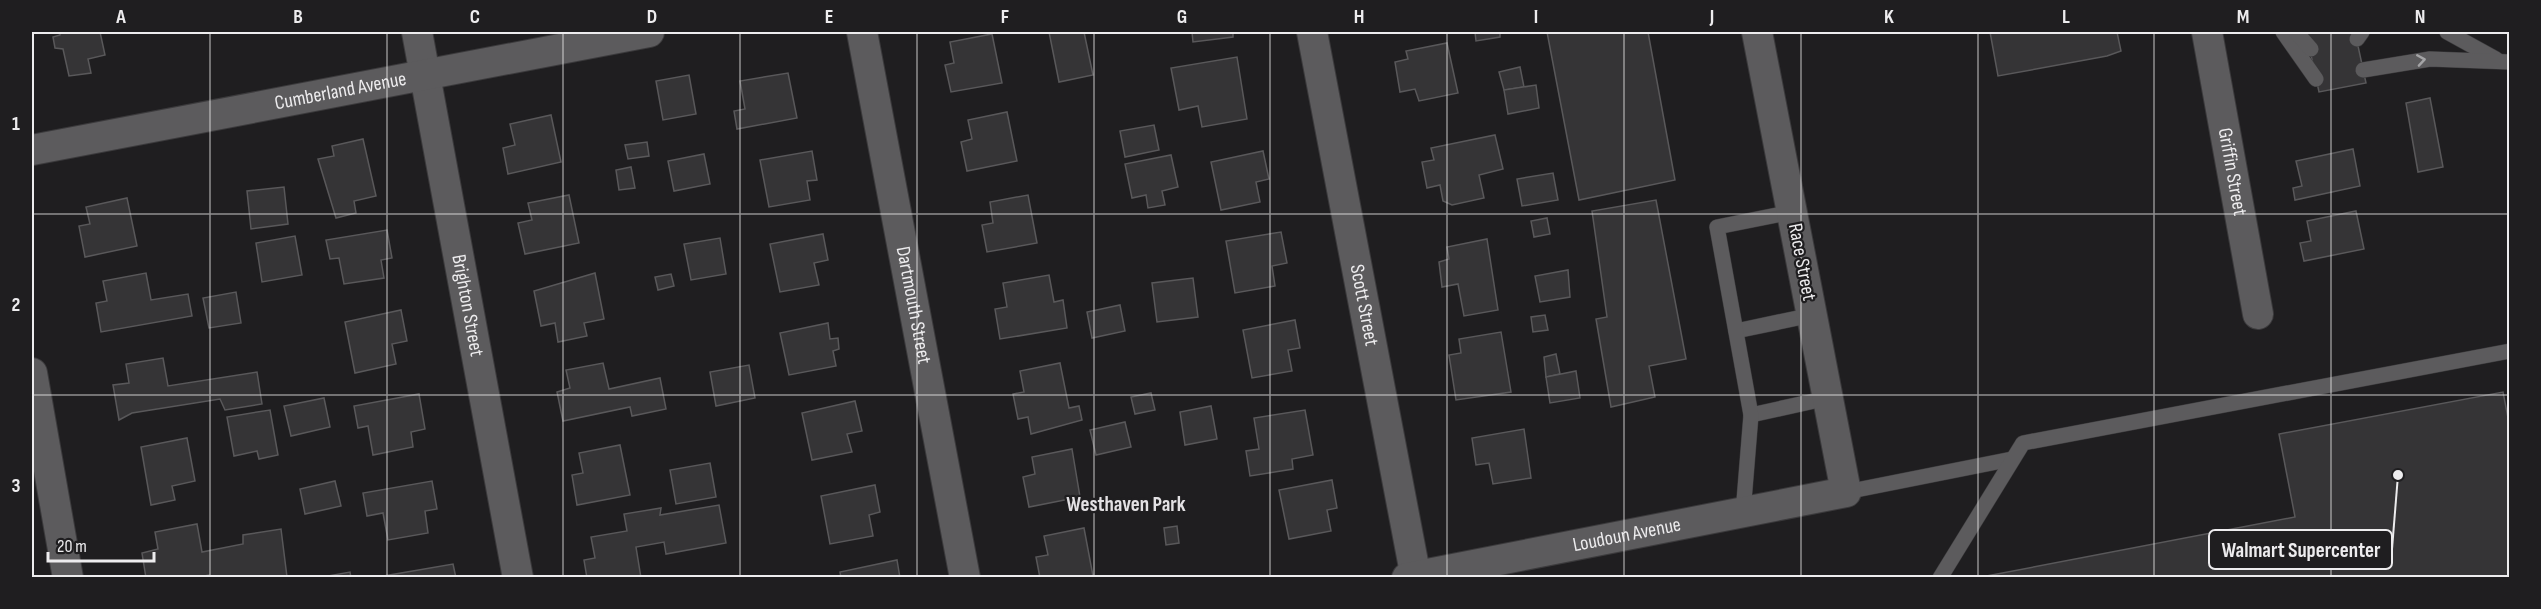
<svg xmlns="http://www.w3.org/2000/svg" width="2541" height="609" font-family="'Sofia Sans Condensed',sans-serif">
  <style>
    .building { fill: #353436; stroke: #59585a; stroke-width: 1.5 }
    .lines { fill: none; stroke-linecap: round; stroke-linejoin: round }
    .lane-casing { stroke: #3b3a3c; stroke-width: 16 }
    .street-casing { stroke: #3b3a3c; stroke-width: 32 }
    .lane { stroke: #5c5b5d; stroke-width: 15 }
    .street { stroke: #5c5b5d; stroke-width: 30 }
    .oneway { stroke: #a4a4a6 }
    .grid { fill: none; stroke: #edecee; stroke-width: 1.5; stroke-opacity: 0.55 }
    .labels { text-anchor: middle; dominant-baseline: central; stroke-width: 4.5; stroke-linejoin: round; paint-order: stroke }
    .street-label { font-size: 20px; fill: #edecee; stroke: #1f1e20 }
    .neighbourhood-label { font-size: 21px; font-weight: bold; fill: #e3e1e4; stroke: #1f1e20 }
    .leader { fill: none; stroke: #edecee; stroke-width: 2 }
    .callout-dot { fill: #edecee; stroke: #1f1e20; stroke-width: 2 }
    .callout { fill: #1f1e20; stroke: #edecee; stroke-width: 2 }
    .callout-label { font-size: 21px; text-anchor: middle; font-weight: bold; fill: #edecee }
    .neatline { fill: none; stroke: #edecee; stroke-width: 2 }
    .grid-label { font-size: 20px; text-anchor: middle; font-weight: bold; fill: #edecee }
  </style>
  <rect width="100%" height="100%" fill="#1f1e20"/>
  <!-- building -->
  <g class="building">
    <path d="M60,32H100L105,55L88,59L91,73L69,76L63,49L55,48L53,37L60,35Z"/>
    <path d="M1049,32H1084L1093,75L1059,82Z"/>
    <path d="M1192,32H1233V37L1193,42Z"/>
    <path d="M1475,32H1500V37L1476,41Z"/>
    <path d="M1547,32H1648L1675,180L1579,200Z"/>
    <path d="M1990,32H2117L2121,51L2107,56L1998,76Z"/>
    <path d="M2306,32H2355L2366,83L2319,92Z"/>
    <path d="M992,34L1002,83L951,92L945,65L954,63L950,42Z"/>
    <path d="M1447,43L1458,93L1419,101L1415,89L1400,92L1395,62L1408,59L1406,51Z"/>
    <path d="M1237,57L1247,119L1202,127L1198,106L1179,110L1171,68Z"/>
    <path d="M1520,67L1524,87L1504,90L1499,72Z"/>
    <path d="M788,73L797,118L737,129L734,111L745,109L740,81Z"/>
    <path d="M689,75L696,114L663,120L656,81Z"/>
    <path d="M1536,85L1539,108L1508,114L1504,90Z"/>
    <path d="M2430,98L2443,167L2418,172L2406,103Z"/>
    <path d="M1007,112L1017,161L967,171L961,142L972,139L968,120Z"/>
    <path d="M551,115L561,162L508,174L503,148L515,145L510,124Z"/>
    <path d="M1154,125L1159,150L1125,157L1120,131Z"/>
    <path d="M1495,135L1503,169L1479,175L1484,198L1452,205L1443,201L1440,185L1427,188L1422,162L1434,160L1431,148Z"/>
    <path d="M363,139L376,196L354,201L356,213L336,218L318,159L334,156L332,146Z"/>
    <path d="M647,142L649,156L628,159L625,145Z"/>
    <path d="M2353,149L2360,186L2295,200L2293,188L2302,186L2296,161Z"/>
    <path d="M812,151L817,180L807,181L810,200L769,207L760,160Z"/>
    <path d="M1263,151L1269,179L1256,182L1260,202L1221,210L1211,162Z"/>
    <path d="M704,154L710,184L674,191L668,161Z"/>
    <path d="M1171,155L1178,187L1162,191L1165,205L1148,208L1146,195L1132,198L1125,164Z"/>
    <path d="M631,167L635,188L619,190L616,170Z"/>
    <path d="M1553,173L1558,200L1522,206L1517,179Z"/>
    <path d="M284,187L288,224L251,229L247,191Z"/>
    <path d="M569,195L579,243L525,254L518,223L532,220L528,203Z"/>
    <path d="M1028,195L1037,243L987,252L982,225L993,223L990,202Z"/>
    <path d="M127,198L137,246L85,257L79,226L90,224L86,207Z"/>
    <path d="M1656,200L1686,359L1649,366L1655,397L1611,407L1596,319L1607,317L1592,211Z"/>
    <path d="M2356,211L2364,249L2304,261L2300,243L2311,241L2307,221Z"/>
    <path d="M1547,218L1550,234L1534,237L1531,221Z"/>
    <path d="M387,230L392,258L381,260L384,278L344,284L339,258L330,259L326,240Z"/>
    <path d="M1281,232L1287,263L1272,266L1275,286L1235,293L1226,241Z"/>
    <path d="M823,234L828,260L814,263L819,285L780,292L770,244Z"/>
    <path d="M295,236L302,275L262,282L256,243Z"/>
    <path d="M720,238L726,274L691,280L684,244Z"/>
    <path d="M1487,239L1498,310L1464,316L1458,284L1442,287L1439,262L1449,259L1447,247Z"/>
    <path d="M1568,270L1570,297L1540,302L1535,276Z"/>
    <path d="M146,273L151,300L188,294L192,316L101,332L96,303L107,301L103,281Z"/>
    <path d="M595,273L604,319L584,323L587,336L558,342L555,323L541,326L534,291Z"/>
    <path d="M671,274L674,286L658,290L655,277Z"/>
    <path d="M1049,275L1054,302L1063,300L1067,328L1000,339L995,309L1007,307L1003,283Z"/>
    <path d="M1193,278L1198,317L1157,322L1152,283Z"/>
    <path d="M236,292L241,323L209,328L203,298Z"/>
    <path d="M1120,305L1125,331L1092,338L1087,312Z"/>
    <path d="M401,310L407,341L392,344L396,364L355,373L345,322Z"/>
    <path d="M1545,315L1548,330L1533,332L1531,317Z"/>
    <path d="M1295,320L1300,348L1288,350L1292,371L1252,378L1243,330Z"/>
    <path d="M828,323L830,339L838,338L839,349L833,351L836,366L789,375L780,333Z"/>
    <path d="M1501,332L1511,392L1456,400L1449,355L1461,353L1459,339Z"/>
    <path d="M1556,354L1560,374L1546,377L1544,357Z"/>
    <path d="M163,358L168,386L257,372L262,404L225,410L220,399L132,413L119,420L113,385L129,383L126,364Z"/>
    <path d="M603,363L609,389L660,378L666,409L632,416L630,407L563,421L557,392L570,388L566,370Z"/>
    <path d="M1060,363L1069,408L1079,406L1082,420L1031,434L1028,417L1018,419L1013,394L1024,392L1020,371Z"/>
    <path d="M749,365L755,398L716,406L710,372Z"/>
    <path d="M1576,371L1580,398L1550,403L1546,377Z"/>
    <path d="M2503,392L2510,428V578H1976L2295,517L2279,434Z"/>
    <path d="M1151,393L1155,410L1135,414L1131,397Z"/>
    <path d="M419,394L425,429L411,432L413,447L373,455L368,426L358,428L354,406Z"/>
    <path d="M324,398L330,427L291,436L284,406Z"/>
    <path d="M855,401L862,431L847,434L852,452L812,460L802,413Z"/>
    <path d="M1211,406L1217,439L1185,445L1180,412Z"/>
    <path d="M270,410L278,455L259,459L257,451L234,456L227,417Z"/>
    <path d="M1305,410L1313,455L1292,459L1293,469L1250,476L1246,451L1259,449L1254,418Z"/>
    <path d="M1125,422L1131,447L1096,455L1090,430Z"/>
    <path d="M1524,429L1531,478L1493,484L1489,463L1476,465L1472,438Z"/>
    <path d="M187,438L195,481L172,486L175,500L151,505L141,447Z"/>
    <path d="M620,445L630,495L577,505L572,475L583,473L579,453Z"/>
    <path d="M1072,449L1080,497L1029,507L1023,477L1035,474L1032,457Z"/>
    <path d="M710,463L716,497L676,504L670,470Z"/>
    <path d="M1332,480L1337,508L1327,510L1331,531L1289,539L1279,490Z"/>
    <path d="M335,481L341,506L305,514L300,489Z"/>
    <path d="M432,481L437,509L425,511L428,533L388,540L383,513L367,516L363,493Z"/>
    <path d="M875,485L880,512L869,515L873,536L830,544L821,496Z"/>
    <path d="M719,505L726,543L666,554L664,542L636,547L641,578H587L584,560L595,558L591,537L627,531L624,514L661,508L660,515Z"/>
    <path d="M197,524L202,552L243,544V535L281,529L287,577L210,578L209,575L196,578H146L142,553L158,549L155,532Z"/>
    <path d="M1177,526L1179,543L1166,545L1164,528Z"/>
    <path d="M1084,528L1093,576L1040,578L1036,557L1048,555L1044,536Z"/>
    <path d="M897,560L900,578H841L840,572Z"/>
    <path d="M453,564L456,578H384V576Z"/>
    <path d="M350,572L351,578H317Z"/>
  </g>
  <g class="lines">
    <!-- lane casing -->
    <g class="lane-casing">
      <g id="lane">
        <path d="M2283,32L2316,79"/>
        <path d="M2296,32L2311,49"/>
        <path d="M2447,32L2496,59"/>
        <path d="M2357,39L2362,32"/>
        <path d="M2363,70L2430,59L2510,62"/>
        <path d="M1736,331L1812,315"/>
        <path d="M1751,415L1828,398"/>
        <path d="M1846,492L2012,459"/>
        <path d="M1743,513L1751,415L1717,227L1792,212"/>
        <path d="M1940,578L2023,443L2510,351"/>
      </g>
    </g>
    <!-- street casing -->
    <g class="street-casing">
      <g id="street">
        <path id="s1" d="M417,32L518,578"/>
        <path id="s2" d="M862,32L965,578"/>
        <path id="s3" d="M1312,32L1416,578"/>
        <path id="s4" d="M2207,32L2258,314"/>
        <path id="s5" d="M32,150L649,32"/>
        <path d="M32,373L68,578"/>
        <path id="s6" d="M1407,578L1846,492L1757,32"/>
      </g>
    </g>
    <!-- lane -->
    <use href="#lane" class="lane"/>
    <!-- street -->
    <use href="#street" class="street"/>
  </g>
  <!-- one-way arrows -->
  <defs><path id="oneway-chevron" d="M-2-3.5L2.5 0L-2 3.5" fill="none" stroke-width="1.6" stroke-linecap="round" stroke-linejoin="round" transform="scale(1.5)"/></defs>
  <use class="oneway" href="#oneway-chevron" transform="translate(2421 60) rotate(-9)"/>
  <!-- grid -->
  <path class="grid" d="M210,32V578M387,32V578M563,32V578M740,32V578M917,32V578M1094,32V578M1270,32V578M1447,32V578M1624,32V578M1801,32V578M1978,32V578M2154,32V578M2331,32V578M32,214H2510M32,395H2510"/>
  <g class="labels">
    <!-- street labels -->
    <g class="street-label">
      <text stroke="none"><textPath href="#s5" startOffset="314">Cumberland Avenue</textPath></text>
      <text stroke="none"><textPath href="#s4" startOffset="142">Griffin Street</textPath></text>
      <text transform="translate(1802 262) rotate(79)">Race Street</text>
      <text stroke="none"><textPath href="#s2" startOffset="278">Dartmouth Street</textPath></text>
      <text stroke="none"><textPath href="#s1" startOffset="278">Brighton Street</textPath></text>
      <text stroke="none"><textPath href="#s3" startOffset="278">Scott Street</textPath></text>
      <text stroke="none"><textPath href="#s6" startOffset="224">Loudoun Avenue</textPath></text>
    </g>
    <!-- neighbourhood labels -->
    <g class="neighbourhood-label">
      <text x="1126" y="504">Westhaven Park</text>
    </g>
  </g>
  <!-- callouts -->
  <path class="leader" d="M2398 475L2392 549"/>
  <circle class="callout-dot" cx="2398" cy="475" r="6"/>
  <rect class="callout" x="2209" y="530" width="183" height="39" rx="6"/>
  <g class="callout-label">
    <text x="2301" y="557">Walmart Supercenter</text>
  </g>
  <!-- border -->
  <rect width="2541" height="609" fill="none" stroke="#1f1e20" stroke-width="66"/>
  <!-- scale -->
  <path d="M48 552v9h106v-9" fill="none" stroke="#edecee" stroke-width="3"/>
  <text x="57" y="552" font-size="18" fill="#edecee" stroke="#1f1e20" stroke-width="4.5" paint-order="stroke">20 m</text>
  <rect x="33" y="33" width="2475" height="543" class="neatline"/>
  <g class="grid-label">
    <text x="121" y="23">A</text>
    <text x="298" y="23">B</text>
    <text x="475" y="23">C</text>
    <text x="652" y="23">D</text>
    <text x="829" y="23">E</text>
    <text x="1005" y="23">F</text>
    <text x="1182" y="23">G</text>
    <text x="1359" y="23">H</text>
    <text x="1536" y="23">I</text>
    <text x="1712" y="23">J</text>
    <text x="1889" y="23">K</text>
    <text x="2066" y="23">L</text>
    <text x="2243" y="23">M</text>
    <text x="2420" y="23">N</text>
    <text x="16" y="130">1</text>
    <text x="16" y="311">2</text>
    <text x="16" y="492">3</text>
  </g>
</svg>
